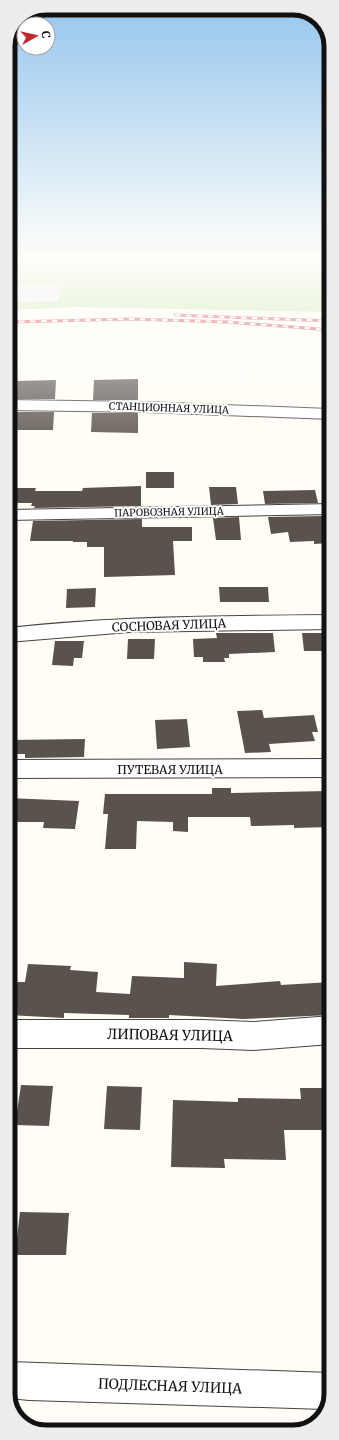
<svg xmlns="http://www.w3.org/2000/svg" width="339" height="1440" font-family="Merriweather,serif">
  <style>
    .industrial { fill: #eee6ef }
    .forest { fill: #b9dc9c }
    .building { fill: #5a524d }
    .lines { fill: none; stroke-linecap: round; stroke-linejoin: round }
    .minor-casing { stroke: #444; stroke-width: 2 }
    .minor { fill: #fff; fill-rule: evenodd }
    .rail-casing { stroke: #c4262e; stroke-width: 3 }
    .rail { stroke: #fff; stroke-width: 2; stroke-dasharray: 5.5; stroke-linecap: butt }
    .labels { text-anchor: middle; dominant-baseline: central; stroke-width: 4; stroke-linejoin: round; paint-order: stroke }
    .far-street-label { font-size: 10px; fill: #111; stroke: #fff }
    .street-label { font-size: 12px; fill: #111; stroke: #fff }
    .near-street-label { font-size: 14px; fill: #111; stroke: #fff }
    .rim { fill: none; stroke: #111; stroke-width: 5 }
  </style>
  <rect width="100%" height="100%" fill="#fffdf5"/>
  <!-- industrial -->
  <path class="industrial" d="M8,285H61L58,301L8,303Z"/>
  <!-- forest -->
  <path class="forest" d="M8,261H330V312L75,307L8,310V303L58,301L61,285H8Z"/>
  <!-- building -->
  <g class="building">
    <path d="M138,379V400H93L94,380Z"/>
    <path d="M56,380L55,399H13L15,381Z"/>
    <path d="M11,412H54L53,430H9Z"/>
    <path d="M92,413H138V433L91,432Z"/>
    <rect x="146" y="472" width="28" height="16"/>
    <path d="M141,486V506L34,508L35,506H31L32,503H12L15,488H36L35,491H82L83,488Z"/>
    <path d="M209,487H236L238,504L211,505Z"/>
    <path d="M315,490L318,503L265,504L263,491Z"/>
    <path d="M322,516L330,543L314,544V541L290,542L288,532L271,534L268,517Z"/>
    <path d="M239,517L241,540H216L213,518Z"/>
    <path d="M142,519V527H192V541H173L175,575L104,577V547H87V542H73V541H30L33,521Z"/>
    <path d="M219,587H268L269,602H220Z"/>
    <path d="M96,588L95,607L66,608L67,589Z"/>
    <path d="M216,633H273L275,652L229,654V658H224L225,662H203V657H194L193,639L217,638Z"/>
    <path d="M302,633H331V651H304Z"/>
    <path d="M128,639H155L154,659H127Z"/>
    <path d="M55,641H84L82,658H74L73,666L52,665Z"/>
    <path d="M262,710L264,718L314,715L318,732H312L315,741L269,744L271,752L245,753L237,711Z"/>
    <path d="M187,719L190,747L157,749L155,720Z"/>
    <path d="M85,739L84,757L25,758V754H8V740Z"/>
    <path d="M212,788H231V793L327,791L331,827L294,828V825L251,826L250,817H188V832L173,831V822L137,821L136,849H105L108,814H103L105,794H212Z"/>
    <path d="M8,798L79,801L75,829L43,828L44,822H8Z"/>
    <path d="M184,962L217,964L216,986L280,981L281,985L331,982V1015L243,1019L169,1015V1018H129V1015L64,1013V1018L8,1015V982H25L28,964L71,966L70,970L98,972L96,992L130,994L132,976L184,978Z"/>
    <path d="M21,1085L53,1086L49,1126L15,1125Z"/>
    <path d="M107,1086L142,1087L140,1130L104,1129Z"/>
    <path d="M300,1088H331V1130H284L286,1160L224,1159L225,1168L171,1167L173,1100L238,1102V1098L301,1099Z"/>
    <path d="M20,1212L69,1213L66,1255H15Z"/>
  </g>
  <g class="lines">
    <!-- minor casing -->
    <g class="minor-casing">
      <g id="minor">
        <path d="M8,400L145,402L330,409L331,419L145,412L8,410Z"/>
        <path d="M331,504V514L8,520V510Z"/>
        <path d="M331,615V629L129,632L8,642V628C116,616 223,616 331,615Z"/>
        <path d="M331,759V777L8,778V760Z"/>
        <path d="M331,1016V1044L253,1050L202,1048H9V1020H202L253,1022Z"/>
        <path d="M9,1362L331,1373V1394L325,1409L29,1400L9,1398Z"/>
      </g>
    </g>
    <!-- minor -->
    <use href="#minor" class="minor"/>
    <!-- rail casing -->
    <g class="rail-casing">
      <g id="rail">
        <path d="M175,315L330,321"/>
        <path d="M8,322L133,319L228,322L330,330"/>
      </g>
    </g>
    <!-- rail -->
    <use href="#rail" class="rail"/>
  </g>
  <!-- sky -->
  <linearGradient id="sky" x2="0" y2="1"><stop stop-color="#95c6ee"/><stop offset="0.56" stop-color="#fffefa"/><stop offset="1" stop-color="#fffefa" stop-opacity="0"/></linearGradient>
  <rect width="339" height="462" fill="url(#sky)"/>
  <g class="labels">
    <!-- far-street labels -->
    <g class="far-street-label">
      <text transform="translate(169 408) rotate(2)">СТАНЦИОННАЯ УЛИЦА</text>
      <text transform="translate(169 512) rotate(-1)">ПАРОВОЗНАЯ УЛИЦА</text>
    </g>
    <!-- street labels -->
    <g class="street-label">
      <text transform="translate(169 625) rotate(-2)">СОСНОВАЯ УЛИЦА</text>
      <text x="170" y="769">ПУТЕВАЯ УЛИЦА</text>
    </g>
    <!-- near-street labels -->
    <g class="near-street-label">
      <text transform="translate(170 1035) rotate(1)">ЛИПОВАЯ УЛИЦА</text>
      <text transform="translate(170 1386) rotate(2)">ПОДЛЕСНАЯ УЛИЦА</text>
    </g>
  </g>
  <!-- crop -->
  <path d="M0 0H339V1440H0ZM46 15H293A31 31 0 0 1 324 46V1394A31 31 0 0 1 293 1425H46A31 31 0 0 1 15 1394V46A31 31 0 0 1 46 15Z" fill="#ececec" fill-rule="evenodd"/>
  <path class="rim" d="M46 15H293A31 31 0 0 1 324 46V1394A31 31 0 0 1 293 1425H46A31 31 0 0 1 15 1394V46A31 31 0 0 1 46 15Z"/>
  <!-- north arrow -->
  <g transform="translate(36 36) rotate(82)"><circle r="19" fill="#ffffff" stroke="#a0a0a0"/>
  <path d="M0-3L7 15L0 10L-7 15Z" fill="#c4262e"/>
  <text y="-6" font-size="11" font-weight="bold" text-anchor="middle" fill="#111111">С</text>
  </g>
</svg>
